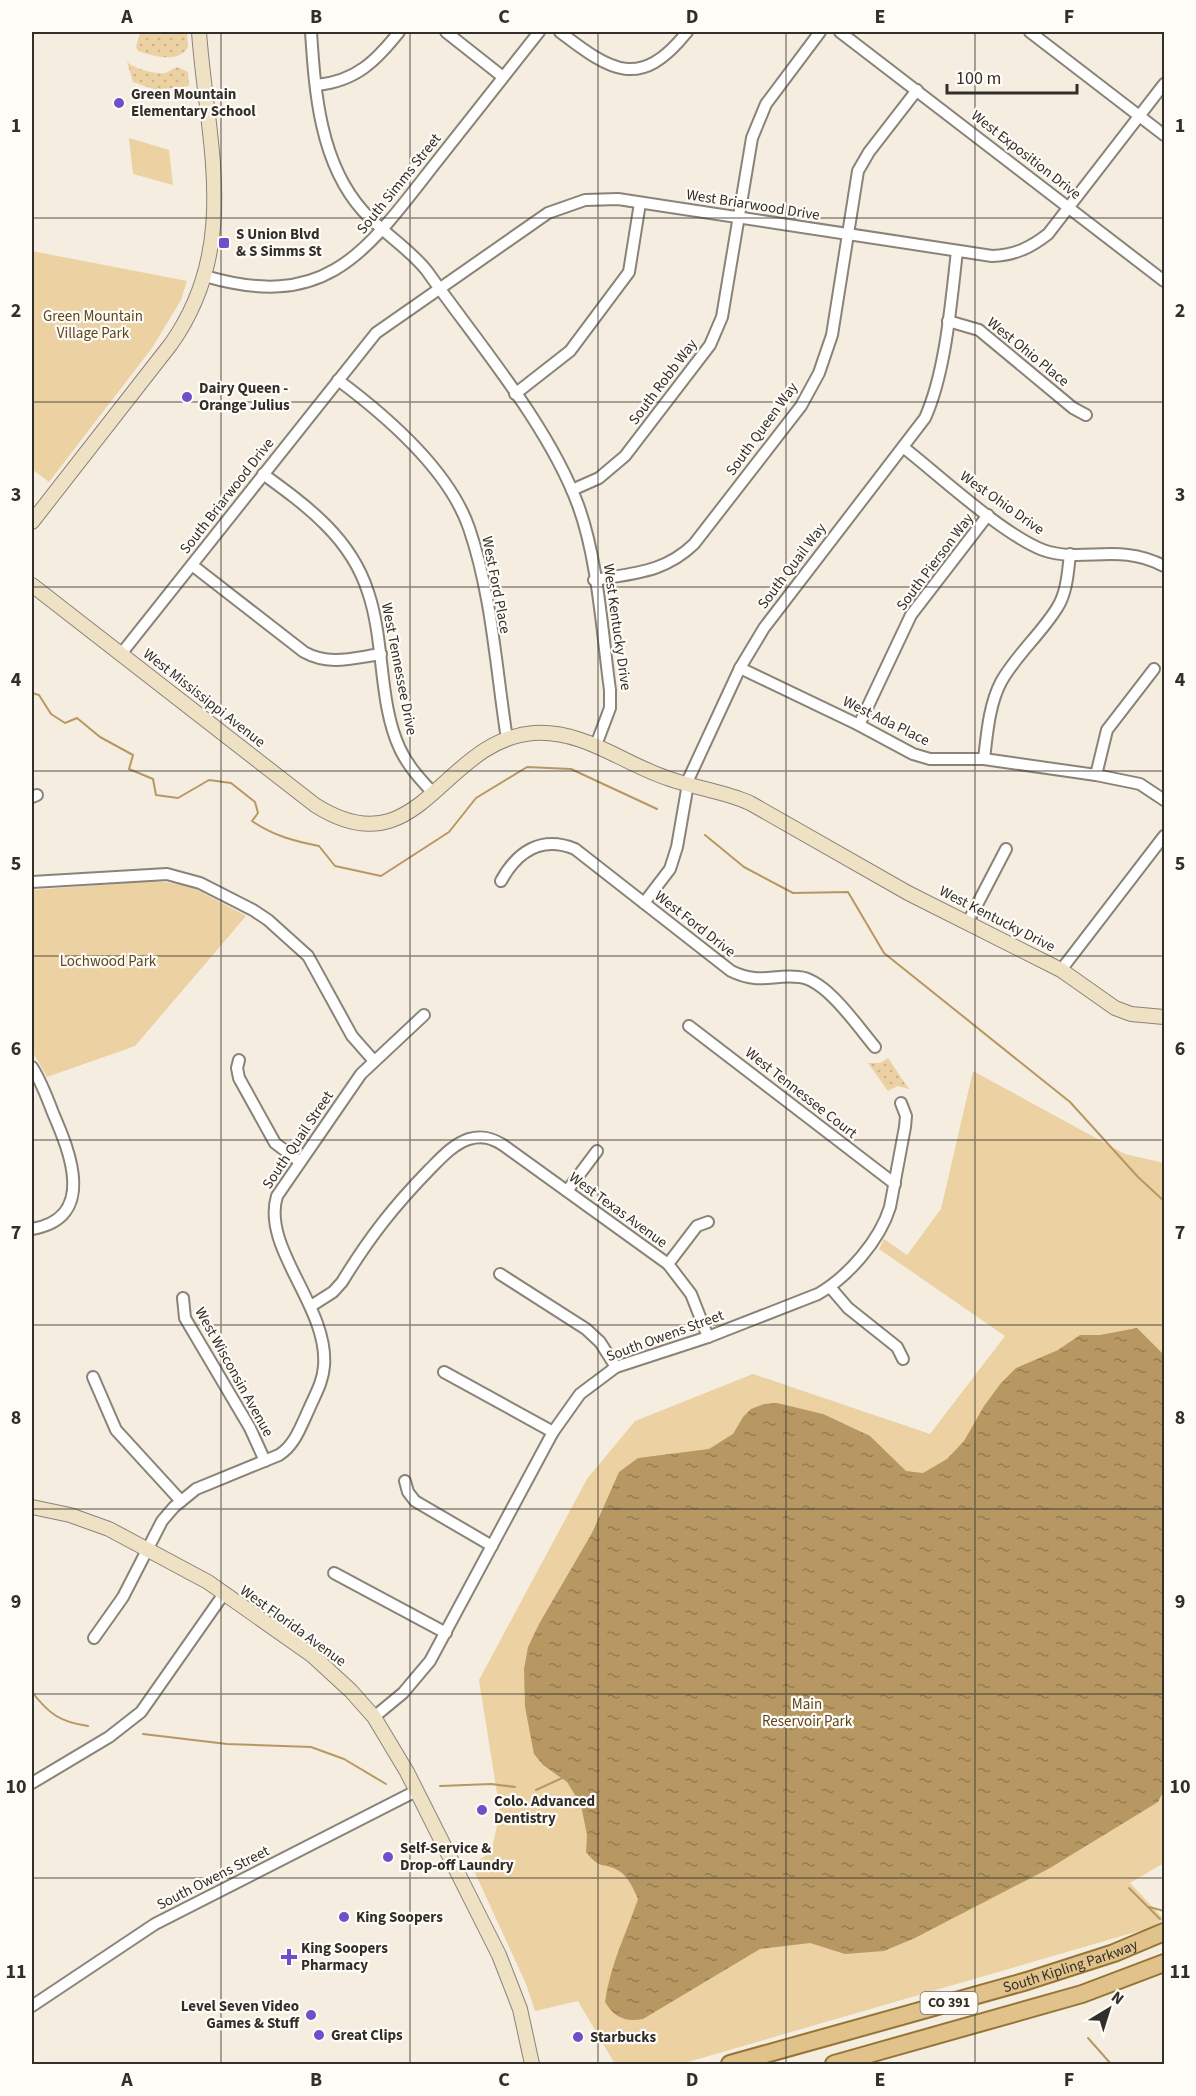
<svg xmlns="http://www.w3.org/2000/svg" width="1196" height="2096" font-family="'Source Sans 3',sans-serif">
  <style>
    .grass { fill: url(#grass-dots) }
    .park { fill: #ecd1a2 }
    .water { fill: url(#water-ripples) }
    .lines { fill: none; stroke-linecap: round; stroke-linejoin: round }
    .stream { stroke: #b79862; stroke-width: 2 }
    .street-casing { stroke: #8a8377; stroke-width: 14 }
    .secondary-casing { stroke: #8a8377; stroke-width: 16 }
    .primary-casing { stroke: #957536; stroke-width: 20 }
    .street { stroke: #fff; stroke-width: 10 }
    .secondary { stroke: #efe1c4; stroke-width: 14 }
    .primary { stroke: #e0c28a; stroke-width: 16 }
    .grid { fill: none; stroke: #322f2a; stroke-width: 1.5; stroke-opacity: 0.55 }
    .poi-dot { fill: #6e4fc9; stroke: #fffbf6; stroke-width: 2 }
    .labels { text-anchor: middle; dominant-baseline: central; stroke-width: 4.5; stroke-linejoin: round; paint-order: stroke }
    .shield { fill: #fffbf6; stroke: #706c67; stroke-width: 1.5 }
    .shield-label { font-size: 14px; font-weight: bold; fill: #322f2a }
    .poi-label { font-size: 15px; font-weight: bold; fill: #322f2a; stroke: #fffbf6; text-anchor: start }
    .street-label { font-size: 15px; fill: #322f2a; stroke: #fffbf6 }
    .park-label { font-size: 15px; fill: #5d461c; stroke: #fffbf6 }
    .neatline { fill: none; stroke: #322f2a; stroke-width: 2 }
    .grid-label { font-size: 20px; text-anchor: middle; font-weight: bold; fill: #322f2a }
  </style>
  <defs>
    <pattern id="grass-dots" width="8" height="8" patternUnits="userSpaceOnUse" patternTransform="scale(1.5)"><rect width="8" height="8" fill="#ecd1a2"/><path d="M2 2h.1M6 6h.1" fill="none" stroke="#cbb48c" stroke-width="1.8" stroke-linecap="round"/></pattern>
    <pattern id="water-ripples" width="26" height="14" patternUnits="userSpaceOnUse" patternTransform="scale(1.5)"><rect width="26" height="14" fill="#b79862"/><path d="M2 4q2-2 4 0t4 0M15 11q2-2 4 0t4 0" fill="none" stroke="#957c51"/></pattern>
  </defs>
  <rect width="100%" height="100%" fill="#f5ede0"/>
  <!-- grass -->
  <g class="grass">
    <path d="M140,32H187L188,47C178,64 154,56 138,51L136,47Z"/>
    <path d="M127,62C134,68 155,75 165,73C169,72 173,68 178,67L188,72L189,86L165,89L162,92L133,82Z"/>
    <path d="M888,1058L909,1089L898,1086L888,1091L868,1063H880Z"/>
  </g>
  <!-- park -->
  <g class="park">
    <path d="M129,138L169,150L173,185L133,174Z"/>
    <path d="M32,251L187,281L181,300L152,348L49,482L32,469Z"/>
    <path d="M154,881L188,885L246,916L135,1046L47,1077L32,1051V890Z"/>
    <path d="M973,1071L1125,1154L1164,1163V1863L1130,1883L1164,1919L1153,1927L681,2064H615L578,2001L535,2011L526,1984L471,1864L491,1853L500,1812L479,1680L587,1479L635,1421L753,1374L930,1434L1005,1336L879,1249L884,1239L907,1255L941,1209Z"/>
  </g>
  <!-- water -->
  <path class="water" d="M1137,1328L1164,1355V1790L1158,1802L1050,1868L915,1938L884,1951L845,1954L810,1943L760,1949L643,2019C625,2022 615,2018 605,2002C610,1965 626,1934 638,1899C634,1890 628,1876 619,1871C602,1861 601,1871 586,1852L587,1835L581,1805L567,1782L543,1765L534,1754L525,1707L524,1669L528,1647L539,1624L592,1533L619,1472L638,1458L709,1449L733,1434L743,1417L751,1409L764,1404L777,1403L823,1414L870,1436L906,1471L923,1473L947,1459L964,1441L984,1406L1001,1383L1016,1368L1058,1350L1080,1335H1100Z"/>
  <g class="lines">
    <!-- stream -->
    <g class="stream">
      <path d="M32,693L39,695L51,714L65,723L77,718L100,737L133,755L129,769L153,779L156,795L178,798L209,780L231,783L255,802L258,813L252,821C274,836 294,841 319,846L335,866L381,876L449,832L476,798L527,767L571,769L657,809"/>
      <path d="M705,835L744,867L793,893L848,892L884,953L1070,1102L1138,1177L1164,1201"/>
      <path d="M32,1692C49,1714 60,1722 88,1726"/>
      <path d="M143,1734L227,1744L311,1747L344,1759L386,1784"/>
      <path d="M440,1786L491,1784L515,1787"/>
      <path d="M536,1790L562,1778"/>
      <path d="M1129,1888L1160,1919"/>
      <path d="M1149,1907L1164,1911"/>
      <path d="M1088,2038L1111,2064"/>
    </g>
    <!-- street casing -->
    <g class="street-casing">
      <g id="street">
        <path d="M311,32C315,93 320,163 363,211C383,233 409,248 427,271C477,342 548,424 578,505C598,559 602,632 610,690V708L596,745"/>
        <path d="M446,32L503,77"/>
        <path d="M560,32C611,71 640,91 687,32"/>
        <path d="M840,32L1164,281"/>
        <path d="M1030,32L1164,135"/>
        <path d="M317,85C356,81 376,61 399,32"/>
        <path d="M205,276C327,312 366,252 434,165C469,120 504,76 539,32"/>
        <path d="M948,321L979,330L1073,408L1086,415"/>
        <path d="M338,380C385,415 449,470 469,528C492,595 496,669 507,739"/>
        <path d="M515,394L570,351L629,272L640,203"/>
        <path d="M903,447C940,476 1002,534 1043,550C1083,564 1118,542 1164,566"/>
        <path d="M263,474C307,506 351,538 368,592C385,641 378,702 400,749C408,766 420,779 433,793"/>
        <path d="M572,490L599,478L625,456L710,345L722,317L752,138L766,104L820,32"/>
        <path d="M192,565L304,652C329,666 353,658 381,654"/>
        <path d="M594,580C633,573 664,573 694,544L801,406L819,373L832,335L858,171L869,152L917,90"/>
        <path d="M121,654L376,333L548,213L585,200L618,199L992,256C1015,255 1030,248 1048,234L1164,84"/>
        <path d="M740,668L859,725L913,754L930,759H984L1096,775L1140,784L1164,800"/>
        <path d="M859,725L911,615L988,515"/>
        <path d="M984,759C987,734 989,705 1001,682C1016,655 1041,634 1057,608C1067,593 1068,571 1070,554"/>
        <path d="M1096,775L1107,730L1154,669"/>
        <path d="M32,797L37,795"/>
        <path d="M501,881C517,852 541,835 575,849L731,971C760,985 772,974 799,977C826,979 858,1027 875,1047"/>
        <path d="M32,882L167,874L200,883L253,910L268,920L308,956L352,1036L374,1061"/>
        <path d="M644,903L670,869L677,847L689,778L740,668L764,628L925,418C946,371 951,302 957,251"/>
        <path d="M968,922L1006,849"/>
        <path d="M1061,970L1164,836"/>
        <path d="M689,1026L895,1184"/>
        <path d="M239,1060L237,1068L239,1078L275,1143L300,1162"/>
        <path d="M32,1067C41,1081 47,1097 53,1113C70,1152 97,1218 32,1229"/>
        <path d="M567,1191L597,1151"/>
        <path d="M668,1264L697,1226L708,1222"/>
        <path d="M500,1274L586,1329L600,1342L616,1367"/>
        <path d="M830,1287L848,1308L897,1347L903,1359"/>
        <path d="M183,1298L185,1318L250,1428L265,1461"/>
        <path d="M311,1306L333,1292L342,1282C369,1238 393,1207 429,1170C440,1159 453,1144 469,1139C482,1135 492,1138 503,1145L668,1264L691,1294L708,1337"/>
        <path d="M444,1372L553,1432"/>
        <path d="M93,1377L116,1430L181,1501"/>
        <path d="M405,1481L408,1492L415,1501L492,1546"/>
        <path d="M334,1573L446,1633"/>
        <path d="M94,1638L123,1597L162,1521L174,1507L196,1489L279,1455C295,1445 301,1426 309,1409C315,1395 323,1382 324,1366C329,1307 261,1248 277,1196L361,1074L424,1015"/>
        <path d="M374,1717L403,1693L430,1661L553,1432L580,1394L616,1367L708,1337L818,1294C848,1277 880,1240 890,1207L905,1127L906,1116L901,1103"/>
        <path d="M32,1783L109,1737L141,1712L223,1595"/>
        <path d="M32,2006L155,1924L416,1791"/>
      </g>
    </g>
    <!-- secondary casing -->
    <g class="secondary-casing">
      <g id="secondary">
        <path d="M32,522L171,344C241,245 207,142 199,32"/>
        <path d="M32,585L315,805C420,872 441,740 534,733C584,730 622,763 667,778C694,788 723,791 750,803L908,893L1061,970L1115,1008L1131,1014L1164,1017"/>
        <path d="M32,1507L70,1515L109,1529L208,1582L313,1656L351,1691L374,1717L407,1772L499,1955L520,2009L532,2064"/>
      </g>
    </g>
    <!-- primary casing -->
    <g class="primary-casing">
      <g id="primary">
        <path id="s1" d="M730,2064L1027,1981L1114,1953L1164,1932"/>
        <path d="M834,2064L1082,1994L1164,1963"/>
      </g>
    </g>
    <!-- street -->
    <use href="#street" class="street"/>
    <!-- secondary -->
    <use href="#secondary" class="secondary"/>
    <!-- primary -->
    <use href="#primary" class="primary"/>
  </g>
  <!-- grid -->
  <path class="grid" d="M221,32V2064M410,32V2064M598,32V2064M786,32V2064M975,32V2064M32,218H1164M32,402H1164M32,587H1164M32,771H1164M32,956H1164M32,1140H1164M32,1325H1164M32,1509H1164M32,1694H1164M32,1878H1164"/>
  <!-- markers -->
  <g class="poi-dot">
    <circle cx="119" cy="103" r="6"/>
    <rect x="218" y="237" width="12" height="12" rx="3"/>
    <circle cx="187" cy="397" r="6"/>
    <circle cx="482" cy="1810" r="6"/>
    <circle cx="388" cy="1857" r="6"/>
    <circle cx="344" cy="1917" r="6"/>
    <path d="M286 1948h6v6h6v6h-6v6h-6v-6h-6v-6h6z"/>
    <circle cx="311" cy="2015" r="6"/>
    <circle cx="319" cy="2035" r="6"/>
    <circle cx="578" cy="2037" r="6"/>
  </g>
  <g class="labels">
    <!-- shield labels -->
    <rect class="shield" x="920.5" y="1992" width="57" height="22" rx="4.5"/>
    <g class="shield-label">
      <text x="949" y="2003">CO 391</text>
    </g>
    <!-- poi labels -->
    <g class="poi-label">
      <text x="131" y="94">Green Mountain<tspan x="131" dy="17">Elementary School</tspan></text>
      <text x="236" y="234">S Union Blvd<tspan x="236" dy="17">&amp; S Simms St</tspan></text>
      <text x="199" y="388">Dairy Queen -<tspan x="199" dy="17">Orange Julius</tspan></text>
      <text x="494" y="1801">Colo. Advanced<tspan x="494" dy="17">Dentistry</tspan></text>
      <text x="400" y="1848">Self-Service &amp;<tspan x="400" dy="17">Drop-off Laundry</tspan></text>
      <text x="356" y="1917">King Soopers</text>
      <text x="301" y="1948">King Soopers<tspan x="301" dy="17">Pharmacy</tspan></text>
      <text x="299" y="2006" text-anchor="end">Level Seven Video<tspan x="299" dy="17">Games &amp; Stuff</tspan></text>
      <text x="331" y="2035">Great Clips</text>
      <text x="590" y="2037">Starbucks</text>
    </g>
    <!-- street labels -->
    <g class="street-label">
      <text transform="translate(1026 155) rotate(38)">West Exposition Drive</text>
      <text transform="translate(399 184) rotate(-51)">South Simms Street</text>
      <text transform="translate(753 205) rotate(9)">West Briarwood Drive</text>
      <text transform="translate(1028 352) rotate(39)">West Ohio Place</text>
      <text transform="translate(663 382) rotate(-53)">South Robb Way</text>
      <text transform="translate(762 429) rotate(-54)">South Queen Way</text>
      <text transform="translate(227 496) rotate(-52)">South Briarwood Drive</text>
      <text transform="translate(1002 503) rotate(35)">West Ohio Drive</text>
      <text transform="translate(935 562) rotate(-53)">South Pierson Way</text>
      <text transform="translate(792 566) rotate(-53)">South Quail Way</text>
      <text transform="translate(496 585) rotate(79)">West Ford Place</text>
      <text transform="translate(617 627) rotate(82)">West Kentucky Drive</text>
      <text transform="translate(399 669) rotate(79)">West Tennessee Drive</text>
      <text transform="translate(204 698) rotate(38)">West Mississippi Avenue</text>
      <text transform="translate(886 721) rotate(26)">West Ada Place</text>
      <text transform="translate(997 919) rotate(27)">West Kentucky Drive</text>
      <text transform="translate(695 924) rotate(38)">West Ford Drive</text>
      <text transform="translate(801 1093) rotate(38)">West Tennessee Court</text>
      <text transform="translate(298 1140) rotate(-56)">South Quail Street</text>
      <text transform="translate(618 1210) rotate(36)">West Texas Avenue</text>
      <text transform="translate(665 1336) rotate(-20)">South Owens Street</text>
      <text transform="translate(234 1372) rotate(61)">West Wisconsin Avenue</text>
      <text transform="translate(293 1626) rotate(36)">West Florida Avenue</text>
      <text transform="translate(213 1878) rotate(-27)">South Owens Street</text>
      <text stroke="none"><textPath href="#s1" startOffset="354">South Kipling Parkway</textPath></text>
    </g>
    <!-- park labels -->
    <g class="park-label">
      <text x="93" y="316">Green Mountain<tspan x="93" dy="17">Village Park</tspan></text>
      <text x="108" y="961">Lochwood Park</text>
      <text x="807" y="1704">Main<tspan x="807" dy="17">Reservoir Park</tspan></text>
    </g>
  </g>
  <!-- border -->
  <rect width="1196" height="2096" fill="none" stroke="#fffbf6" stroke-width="66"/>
  <!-- north arrow -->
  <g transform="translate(1109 2009) rotate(38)" stroke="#fffbf6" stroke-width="4.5" paint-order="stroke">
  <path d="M0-4.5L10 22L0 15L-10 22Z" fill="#322f2a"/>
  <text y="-9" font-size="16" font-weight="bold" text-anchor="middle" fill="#322f2a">N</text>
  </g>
  <!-- scale -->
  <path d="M947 84v9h130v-9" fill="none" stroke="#322f2a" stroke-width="3"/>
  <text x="956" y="84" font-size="18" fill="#322f2a" stroke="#fffbf6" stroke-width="4.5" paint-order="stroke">100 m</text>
  <rect x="33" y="33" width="1130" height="2030" class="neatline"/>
  <g class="grid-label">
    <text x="127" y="23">A</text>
    <text x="316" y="23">B</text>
    <text x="504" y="23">C</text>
    <text x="692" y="23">D</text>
    <text x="880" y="23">E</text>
    <text x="1069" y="23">F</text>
    <text x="16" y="132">1</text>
    <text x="1180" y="132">1</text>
    <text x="16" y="317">2</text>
    <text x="1180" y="317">2</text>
    <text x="16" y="501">3</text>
    <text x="1180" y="501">3</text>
    <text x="16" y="686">4</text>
    <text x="1180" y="686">4</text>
    <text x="16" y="870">5</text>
    <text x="1180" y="870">5</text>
    <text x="16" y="1055">6</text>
    <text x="1180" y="1055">6</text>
    <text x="16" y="1239">7</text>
    <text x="1180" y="1239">7</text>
    <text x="16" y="1424">8</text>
    <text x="1180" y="1424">8</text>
    <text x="16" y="1608">9</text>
    <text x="1180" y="1608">9</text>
    <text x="16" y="1793">10</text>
    <text x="1180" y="1793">10</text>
    <text x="16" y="1978">11</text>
    <text x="1180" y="1978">11</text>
    <text x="127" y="2086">A</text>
    <text x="316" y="2086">B</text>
    <text x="504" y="2086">C</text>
    <text x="692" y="2086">D</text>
    <text x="880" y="2086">E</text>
    <text x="1069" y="2086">F</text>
  </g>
</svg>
